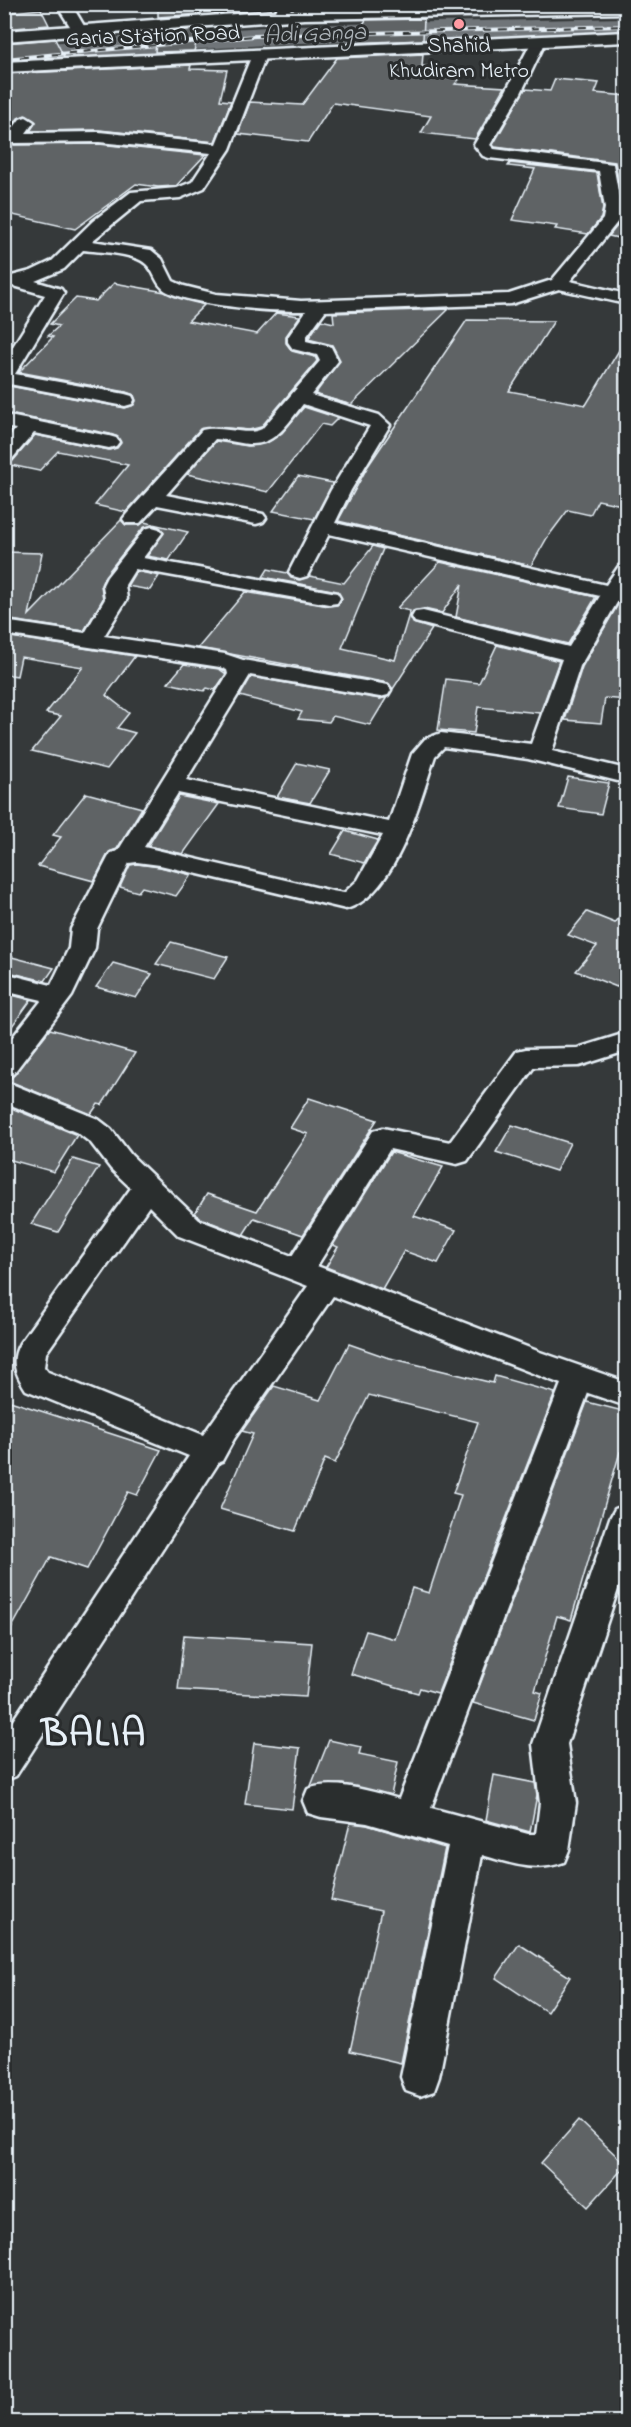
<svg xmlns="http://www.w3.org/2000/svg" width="631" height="2427" font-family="'Indie Flower',sans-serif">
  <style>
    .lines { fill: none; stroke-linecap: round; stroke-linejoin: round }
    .river { fill: #707579; fill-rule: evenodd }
    .building { fill: #5f6365; stroke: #e8f1f8; stroke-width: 1.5 }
    .minor-casing { stroke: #e8f1f8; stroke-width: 5 }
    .tertiary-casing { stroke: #e8f1f8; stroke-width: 5 }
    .secondary-casing { stroke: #e8f1f8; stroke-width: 5 }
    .minor { fill: #2a2d2e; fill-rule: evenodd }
    .tertiary { fill: #2a2d2e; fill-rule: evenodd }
    .secondary { fill: #2a2d2e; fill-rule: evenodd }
    .rail-casing { stroke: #e8f1f8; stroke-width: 4 }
    .rail { stroke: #2a2d2e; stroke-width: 2; stroke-dasharray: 8; stroke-linecap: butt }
    .poi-dot { fill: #ff9aa2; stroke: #2a2d2e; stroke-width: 2 }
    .labels { text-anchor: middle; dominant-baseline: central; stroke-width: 6; stroke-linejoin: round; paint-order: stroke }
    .far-street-label { font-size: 22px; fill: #e8f1f8; stroke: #2a2d2e }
    .far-poi-label { font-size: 22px; fill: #e8f1f8; stroke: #2a2d2e }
    .far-water-label { font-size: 24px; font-style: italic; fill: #acb3b8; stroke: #2a2d2e }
    .near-district-label { font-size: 39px; font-weight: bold; letter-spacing: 1.5px; fill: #e8f1f8; stroke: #2a2d2e }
  </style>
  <rect width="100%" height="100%" fill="#35393a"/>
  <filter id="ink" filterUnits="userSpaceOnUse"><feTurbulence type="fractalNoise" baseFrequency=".0167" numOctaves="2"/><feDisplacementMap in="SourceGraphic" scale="12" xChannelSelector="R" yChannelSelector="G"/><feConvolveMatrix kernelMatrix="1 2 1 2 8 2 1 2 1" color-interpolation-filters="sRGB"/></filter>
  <g filter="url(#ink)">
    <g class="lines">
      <!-- river -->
      <path class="river" d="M626,18V36L299,43L153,52L4,66V47L153,34L299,25Z"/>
    </g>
    <!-- building -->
    <g class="building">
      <path d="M158,4H201V14L158,17Z"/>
      <path d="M41,9L49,25L4,29V13Z"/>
      <path d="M424,19L423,40L349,43L366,20Z"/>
      <path d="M200,29L194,51L155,52L157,32Z"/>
      <path d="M55,39L64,57L4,60V43Z"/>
      <path d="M423,54L422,66L468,70L455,84L505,87L475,139L421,133L431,116L333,103L308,142L238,134L250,102L302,105L337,58Z"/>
      <path d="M191,65L190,69L227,70L220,100L231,101L215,142L99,130L30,131L36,122L25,115L18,118L4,136V74Z"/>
      <path d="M555,79L599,83L595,93L627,96V240L609,236L621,221L623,208L615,162L495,147L493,145L525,89L550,91Z"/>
      <path d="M4,139L14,145L99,144L205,155L176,186L158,187L136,184L75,229L4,213Z"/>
      <path d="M510,163L597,173L603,208L601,218L588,234L555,229L557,226L512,220L535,169L508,166Z"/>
      <path d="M114,283L165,292L204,305L188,321L257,334L276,313L300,316L286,336V343L292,351L315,357L317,361L261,427L249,430L217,427L200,429L126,512L95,505L128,465L58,451L39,471L6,464L13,461L35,435L109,450L117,448L121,443L118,437L110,434L4,413V385L125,408L134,405L136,401L134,395L126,392L19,372L53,337L48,336L59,326L50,324L76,298L96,301Z"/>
      <path d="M449,309L351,405L315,394L340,360L332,345L308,339L321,320L334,323L333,313Z"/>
      <path d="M467,320L554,321L509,391L586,405L627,337V506L598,500L590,515L568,510L547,538L531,566L338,521L368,466Z"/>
      <path d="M304,407L338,418L330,426L321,424L268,492L187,474L216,441L248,446L267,443L282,433Z"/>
      <path d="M298,476L333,483L314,519L273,511Z"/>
      <path d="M121,520L126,525H140L144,522L188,532L169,560L147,556L164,533L161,528L153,525L143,528L105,576L101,585L103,599L84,631L4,619V552L42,553L29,615Z"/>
      <path d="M373,546L383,549L342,648L395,660L410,611L397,608L440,562L596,597L568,644L456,617L462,584L442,613L424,609L413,611L410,616L413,623L432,629L393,689L388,683L198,648L245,592L329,606L337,605L342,599L337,591L263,577L268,569L287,573L291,578L299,580L310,576L344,583Z"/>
      <path d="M136,571L159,576L150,590L127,586Z"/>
      <path d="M620,601L627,603V700L605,698L601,723L565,720L582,667Z"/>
      <path d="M4,636L135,656L106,695L129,713L117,728L135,733L107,769L32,751L61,716L46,713L83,667L21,657L17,676L4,674Z"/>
      <path d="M497,645L559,661L540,713L478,707L474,733L438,730L446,679L479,683Z"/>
      <path d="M184,664L219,669L226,674L215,690L207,688L204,691L168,683Z"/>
      <path d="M251,677L380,699L387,697L370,725L333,716L329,722L298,719L302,712L240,696Z"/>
      <path d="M297,763L330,770L310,803L277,797Z"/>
      <path d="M568,777L609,783L601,814L559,808Z"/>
      <path d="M86,793L142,808L117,849L109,852L94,881L38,866L61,837L53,835Z"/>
      <path d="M179,796L219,804L183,854L148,846Z"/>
      <path d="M345,831L378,840L364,863L331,854Z"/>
      <path d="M137,864L160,867L191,875L176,896L142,887L138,892L120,887L130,865Z"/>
      <path d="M627,908V974L617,987L576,971L597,946L568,935L587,912L615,923Z"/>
      <path d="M171,942L228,957L214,979L156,964Z"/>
      <path d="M4,955L54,968L45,981L4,971Z"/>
      <path d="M113,963L152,974L136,998L96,987Z"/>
      <path d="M4,993L31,1000L4,1037Z"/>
      <path d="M50,1029L135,1053L102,1105L98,1104L91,1114L9,1081Z"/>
      <path d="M309,1098L377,1120L303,1235L254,1218L243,1235L200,1218L195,1213L207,1194L257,1211L308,1134L290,1128Z"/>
      <path d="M4,1105L77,1135L54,1172L4,1158Z"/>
      <path d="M512,1125L570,1143L556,1171L496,1152Z"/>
      <path d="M391,1152L443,1167L414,1216L456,1230L438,1263L404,1251L382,1289L326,1267L338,1247L333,1245Z"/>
      <path d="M73,1159L99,1167L58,1232L31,1224Z"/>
      <path d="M349,1344L386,1357L493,1383L495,1376L555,1393L438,1693L420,1688L418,1693L351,1674L366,1631L395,1639L412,1588L429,1593L461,1495L453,1493L478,1422L369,1395L335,1463L325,1459L295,1531L220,1509L253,1434L242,1431L274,1386L320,1400Z"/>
      <path d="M4,1399L161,1450L137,1495L128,1492L87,1569L51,1557L4,1642Z"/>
      <path d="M587,1402L627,1412V1454L620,1452L571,1620L557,1616L535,1691L542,1693L534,1720L473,1703Z"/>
      <path d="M184,1635L312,1643L306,1697L178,1690Z"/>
      <path d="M329,1740L361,1747L359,1754L398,1762L391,1795L342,1784L311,1786Z"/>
      <path d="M254,1743L300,1748L292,1809L245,1804Z"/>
      <path d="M494,1775L535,1783L537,1795L530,1832L486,1820Z"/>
      <path d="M350,1823L367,1825L445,1848L401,2063L350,2051L381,1911L331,1900Z"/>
      <path d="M519,1944L570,1977L547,2012L496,1978Z"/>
      <path d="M579,2120L626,2165L588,2207L541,2163Z"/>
    </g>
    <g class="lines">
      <!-- minor casing -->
      <g class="minor-casing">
        <g id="minor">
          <path d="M56,4H71L87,31L85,34H75Z"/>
          <path d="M279,4H293L286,19L281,20L274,16Z"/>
          <path d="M539,37L546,41L521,93L490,145L494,149L613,164L621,208L619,220L570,281L626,294V304L559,289L511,304L325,311L306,337V341L331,347L338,361L311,395L379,415L390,425L351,490L335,523L606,585L619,566L626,564V587L580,666L552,751L626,769V783L528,759L444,747L435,756C420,800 396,896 346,909L160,865L137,862L129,863L97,929L95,948L72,996L13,1074L4,1076V1048L42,1000L4,991V973L51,985L69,948L71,929L108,858L111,853L118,851L228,674L227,670L220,667L4,634V621L85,633L105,599L103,585L107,577L145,529L152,527L159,529L162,533L143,558L337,593L340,598L337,603L329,604L135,569L125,585L127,599L104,636L225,654L243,660L388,685L391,690L388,695L380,697L250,675L186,780L389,822L412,754L425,739L441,733L531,744L562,659L415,622L412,617L415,612L423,611L569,647L600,596L329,534L307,576L300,578L293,576L289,572L331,490L370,426L303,404C288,423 275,446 248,444C237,443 226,439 215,439L166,495L263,514L266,518L263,522L256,524L157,505L140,523H126L123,519L126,515L202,430C221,425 247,437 262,429L320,361L317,355L293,349L288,342V337L306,311C274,312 196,306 168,292C155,285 156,273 146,264C135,253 99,252 83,250L64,269L35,281L61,289L64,293L15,374L125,394L132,396L134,400L132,404L125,406L4,383V361L45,295L14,286L4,288V278L31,271L52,261L93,221L131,192L177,188L192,182L211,153L99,142L14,143L6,138L20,119L26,117L34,122L26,133L99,132L216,144L252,55L259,51L264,52L266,55L230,149L204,188L180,198L141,201L92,241L151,250L162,259L173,281L184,286L216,294L301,301L509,294L552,280L603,219L605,208L599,171L489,158L483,156L474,145L505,93L532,41ZM178,793L383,835L358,880L344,893L332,891L144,847Z"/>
          <path d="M4,415L109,436L116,438L119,442L116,446L109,448L34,433L11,460L4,462V443L16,429L4,427Z"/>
          <path d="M626,1033V1051L579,1066L534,1067L467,1161L457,1164L390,1149L317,1266L540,1352L626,1382V1406L588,1393L431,1808L528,1834H536L540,1803L533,1744L610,1518L615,1509L626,1505V1565L567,1744L576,1803L569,1850L564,1862C535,1873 510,1863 482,1855L439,2077L434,2091L420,2096L406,2091L401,2077L448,1846L367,1823L321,1817L308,1813L303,1801L308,1789C336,1779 372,1792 399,1799L561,1384L333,1296L234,1439L222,1461L219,1462L16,1776L4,1781V1734L189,1456L26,1390C15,1373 10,1361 20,1343L131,1188L111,1169L91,1143L78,1133L4,1102V1081L98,1119L111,1129L131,1155L199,1220L292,1256L373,1131L383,1128L450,1142L517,1051L526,1049L578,1048ZM149,1206L179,1236L308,1286L203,1435L48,1372L44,1367L46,1353Z"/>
        </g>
      </g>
      <!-- tertiary casing -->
      <g class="tertiary-casing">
        <path id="tertiary" d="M545,4H626V13L304,19L4,41V31L304,9Z"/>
      </g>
      <!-- secondary casing -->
      <g class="secondary-casing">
        <path id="secondary" d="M626,32V42L4,72V62Z"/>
      </g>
      <!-- minor -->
      <use href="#minor" class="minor"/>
      <!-- tertiary -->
      <use href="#tertiary" class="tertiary"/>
      <!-- secondary -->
      <use href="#secondary" class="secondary"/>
      <!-- rail casing -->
      <g class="rail-casing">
        <path id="rail" d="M4,59L255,36L626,26"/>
      </g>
      <!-- rail -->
      <use href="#rail" class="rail"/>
    </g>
  </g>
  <!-- markers -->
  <circle class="poi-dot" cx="459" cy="24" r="6"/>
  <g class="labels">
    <!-- far-street labels -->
    <g class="far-street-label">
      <text transform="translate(153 37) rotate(-2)">Garia Station Road</text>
    </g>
    <!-- far-poi labels -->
    <g class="far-poi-label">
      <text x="459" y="47">Shahid<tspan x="459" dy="25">Khudiram Metro</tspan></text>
    </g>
    <!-- far-water labels -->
    <g class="far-water-label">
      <text transform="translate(315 35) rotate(-2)">Adi Ganga</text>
    </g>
    <!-- near-district labels -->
    <g class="near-district-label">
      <text x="94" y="1735">BALIA</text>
    </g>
  </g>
  <!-- margin -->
  <rect width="631" height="2427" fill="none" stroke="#2a2d2e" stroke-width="24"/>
  <rect x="12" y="12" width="607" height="2403" fill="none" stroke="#e8f1f8" stroke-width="2" filter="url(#ink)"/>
</svg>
